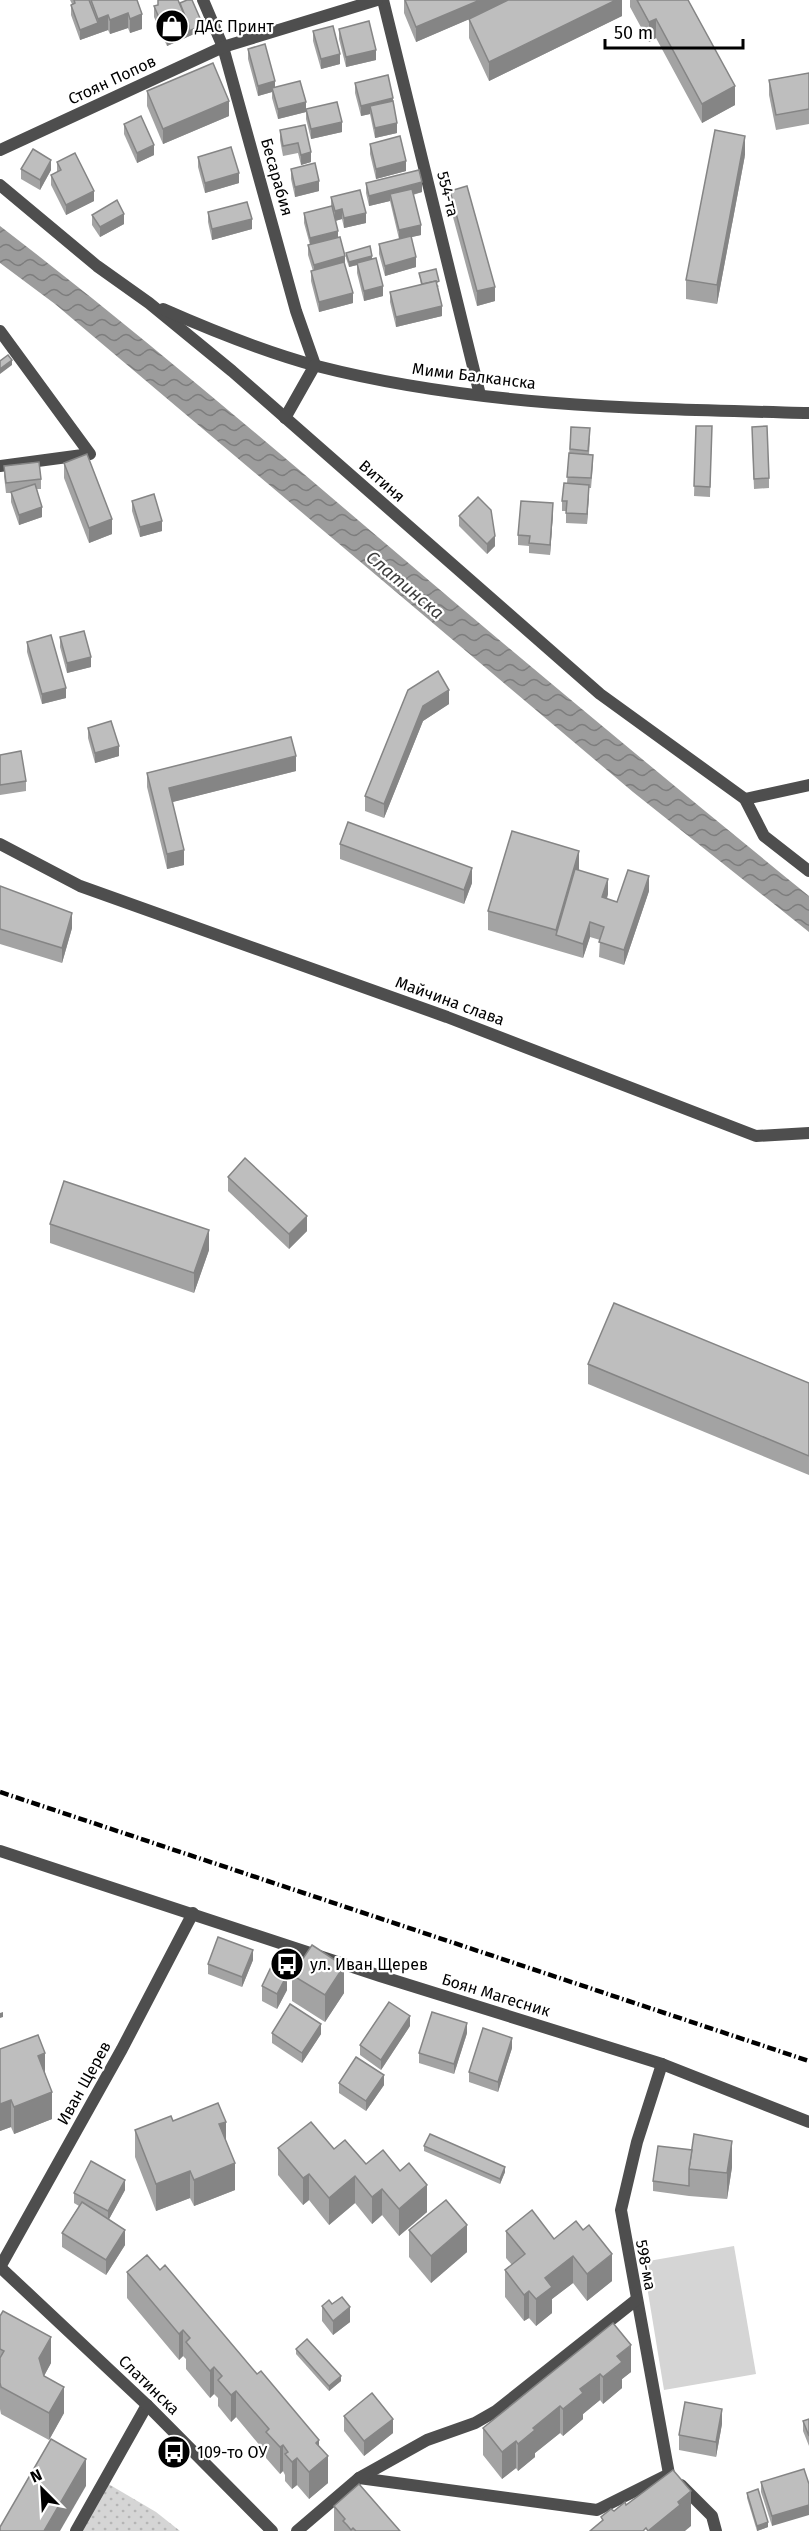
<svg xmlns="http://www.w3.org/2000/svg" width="809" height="2531" font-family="'Fira Sans',sans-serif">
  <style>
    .grass { fill: url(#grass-dots) }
    .park { fill: #d5d5d5 }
    .water { fill: url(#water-waves) }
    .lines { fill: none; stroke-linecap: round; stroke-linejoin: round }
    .minor { stroke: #4e4e4e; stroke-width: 12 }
    .tertiary { stroke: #4e4e4e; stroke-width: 12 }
    .rail { stroke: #000; stroke-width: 4.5; stroke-dasharray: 9 3 1.5 3; stroke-linecap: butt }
    .wall { fill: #a3a3a3 }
    .shaded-wall { fill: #858585 }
    .building { fill: #bebebe; stroke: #858585; stroke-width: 1.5 }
    .labels { text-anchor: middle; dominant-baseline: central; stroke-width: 4.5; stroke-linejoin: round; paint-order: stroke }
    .poi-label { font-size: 16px; fill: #000; stroke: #fff; text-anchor: start }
    .street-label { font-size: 16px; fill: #000; stroke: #fff }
    .water-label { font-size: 18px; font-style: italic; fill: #3d3d3d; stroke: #fff }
  </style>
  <defs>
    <pattern id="grass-dots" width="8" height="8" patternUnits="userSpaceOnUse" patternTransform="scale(1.5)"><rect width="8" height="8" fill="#d5d5d5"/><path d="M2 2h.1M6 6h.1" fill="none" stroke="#b5b5b5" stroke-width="1.8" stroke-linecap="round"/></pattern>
    <pattern id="water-waves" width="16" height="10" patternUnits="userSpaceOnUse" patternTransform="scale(1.5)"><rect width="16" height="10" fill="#9c9c9c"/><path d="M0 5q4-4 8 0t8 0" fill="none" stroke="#7d7d7d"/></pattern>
  </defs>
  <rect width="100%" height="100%" fill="#fff"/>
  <!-- grass -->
  <path class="grass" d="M105,2482L156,2512L180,2531H76Z"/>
  <!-- park -->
  <path class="park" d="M734,2246L756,2374L664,2390L643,2262Z"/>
  <!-- water -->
  <path class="water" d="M0,226C158,347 308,478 459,606C575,704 691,800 809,896V932L633,792L55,304L0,263Z"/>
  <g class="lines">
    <!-- minor -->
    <g class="minor">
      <path d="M203,0L223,47L296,311L315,365"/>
      <path d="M383,0L480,395"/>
      <path d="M0,150L223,47L377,0"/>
      <path d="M0,185L97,266L149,303L232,371L600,694L745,799L764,836L809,871"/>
      <path d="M163,309C213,331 265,352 317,366C477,407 644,409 809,413"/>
      <path d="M0,331L90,454L0,466"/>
      <path d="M285,418L315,365"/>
      <path d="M745,799L809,785"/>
      <path d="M0,844L80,886L447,1017L756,1136L809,1133"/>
      <path d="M662,2064L637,2142L621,2210L669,2474"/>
      <path d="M0,2267L122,2049L193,1913"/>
      <path d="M359,2478L597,2510L669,2474"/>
      <path d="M681,2485L712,2516L716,2531"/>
      <path d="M76,2531L147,2405"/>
      <path d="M297,2531L359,2478L427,2440L475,2423L496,2411L636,2300"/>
    </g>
    <!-- tertiary -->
    <g class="tertiary">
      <path d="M0,1851L380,1976L662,2064L809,2122"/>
      <path d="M0,2267L147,2405L272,2531"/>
    </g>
    <!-- rail -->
    <path class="rail" d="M0,1792L809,2061"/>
  </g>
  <!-- wall -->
  <g class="wall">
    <path d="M70,0H137L142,29L130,33L128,28L110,34L108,30L80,40L71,15V5L72,4Z"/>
    <path d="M158,0L180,3L203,30L167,46L154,17V6L158,5Z"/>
    <path d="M404,0H622V16L489,81L469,38V19L416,42L404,13Z"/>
    <path d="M630,0H688L735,105L702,123L656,38L649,42L630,7Z"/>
    <path d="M339,29L376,60L346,67L339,39Z"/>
    <path d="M313,31L340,64L321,69L313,41Z"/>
    <path d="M248,49L275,87L306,112L278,119L272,98V92L258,96L248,59Z"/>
    <path d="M809,73V124L776,130L769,95V80Z"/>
    <path d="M355,83L393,105L397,133L375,138L370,114L361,116L355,93Z"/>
    <path d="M147,91L229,116L163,144L147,106Z"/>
    <path d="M306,109L342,132L311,139L306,119Z"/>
    <path d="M124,124L154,155L137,163L124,134Z"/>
    <path d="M280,130L311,152V162L301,165L298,153L283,156L280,140Z"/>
    <path d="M370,144L406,171L376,179L370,154Z"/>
    <path d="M745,155L717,304L686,299V280Z"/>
    <path d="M198,157L239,183L205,193L198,167Z"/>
    <path d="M57,162L94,201L66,215L51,185V175L57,172Z"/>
    <path d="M21,169L51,170L40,190L21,179Z"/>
    <path d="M291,169L319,191L295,197L291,179Z"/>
    <path d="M366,183L422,192L413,195L421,235L411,237L416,267L385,276L379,254V244L399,239L390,201L369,206L366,193Z"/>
    <path d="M450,191L495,301L477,306L450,206Z"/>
    <path d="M331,197L366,223L344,228L342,219L335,221L338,237L345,266L353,303L319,312L311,281V271H313L308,255V245H310L304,223V213L331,206Z"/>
    <path d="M208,212L252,229L212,240L208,222Z"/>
    <path d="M92,215L124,224L100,237L92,225Z"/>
    <path d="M346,253L372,259L383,296L364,301L357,273V265L349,267L346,258Z"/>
    <path d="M419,273L439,286L438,287L442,316L396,327L390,302V292L421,285Z"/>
    <path d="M696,426H712L710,497L694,496Z"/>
    <path d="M571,427L590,438L589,455L593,465L591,488H589L587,524L566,523V511H562V501L567,483Z"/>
    <path d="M752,437L769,478V488L754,489Z"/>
    <path d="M64,463L112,534L89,543L64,478Z"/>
    <path d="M4,466L41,479V489H37L42,517L19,525L11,502V493H6L4,476Z"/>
    <path d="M132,501L162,531L140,537L132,511Z"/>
    <path d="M553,513L550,555L529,553V546L518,545V535Z"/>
    <path d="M459,516L495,546L487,554L459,526Z"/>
    <path d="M60,637L91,667L67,673L60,647Z"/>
    <path d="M27,642L66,698L42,704L27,652Z"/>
    <path d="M408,690L449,704L423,721L384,818L365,811V796Z"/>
    <path d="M88,728L119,756L95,763L88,738Z"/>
    <path d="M0,755L26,781V791L0,795Z"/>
    <path d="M296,771L172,802L184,865L167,869L147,787V773Z"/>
    <path d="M340,844L472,883L464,904L340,859Z"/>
    <path d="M579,870L608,894L607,899L617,902L649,891L624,965L599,957L600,940L590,937L583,958L488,930V911Z"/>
    <path d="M0,886L72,928L62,963L0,944Z"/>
    <path d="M228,1177L307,1231L289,1249L228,1191Z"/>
    <path d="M50,1224L209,1250L194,1293L50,1243Z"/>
    <path d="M588,1364L809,1383V1475L588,1384Z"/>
    <path d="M253,1960L242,1987L208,1974V1964Z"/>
    <path d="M292,1975L344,1993L325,2022L292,2001Z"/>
    <path d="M262,1986L287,1990L277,2009L262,2001Z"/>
    <path d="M410,2026L381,2070L360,2055V2045Z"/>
    <path d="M272,2033L321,2034L302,2063L272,2043Z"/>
    <path d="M467,2033L454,2074L419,2063V2053Z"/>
    <path d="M512,2048L498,2092L469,2082V2072Z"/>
    <path d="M0,2049L45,2072L52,2119L14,2134L11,2127L0,2131Z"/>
    <path d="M339,2083L384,2085L366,2111L339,2093Z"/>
    <path d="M173,2121L226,2141L235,2190L194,2206L190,2198L156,2211L135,2157V2130Z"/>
    <path d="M424,2146L505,2172L500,2184L424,2151Z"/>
    <path d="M658,2146L732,2167L727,2199L689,2196L653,2191V2181Z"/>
    <path d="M278,2148L334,2149L366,2164L427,2212L399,2236L382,2215L372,2224L355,2203L329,2225L309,2200L303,2205L278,2175Z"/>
    <path d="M125,2190L109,2219L125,2245L106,2275L62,2247V2233L79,2206L74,2203V2193Z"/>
    <path d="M409,2230L467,2252L431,2283L409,2257Z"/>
    <path d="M506,2231L554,2239L612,2281L587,2301L573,2283L552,2299V2313L536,2326L529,2318L524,2321L505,2297V2270L512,2265L506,2258Z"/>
    <path d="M160,2270L257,2374L319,2446L328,2483L309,2499L297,2485L292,2489L285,2481V2475L283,2471L280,2474L266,2458V2453L236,2417L231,2422L218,2406V2398L214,2394L210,2398L186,2369V2359L183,2356L179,2360L127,2298V2272Z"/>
    <path d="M322,2306L350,2322L333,2335L322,2321Z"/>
    <path d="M0,2316L51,2363L44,2376L64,2413L49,2440L1,2414L0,2409Z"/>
    <path d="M613,2323L631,2372L622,2379V2388L603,2404L600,2400L583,2414V2419L563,2436L560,2433L535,2453V2457L518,2471L516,2468L502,2479L483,2455V2428Z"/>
    <path d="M296,2349L341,2381L329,2391L296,2354Z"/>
    <path d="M344,2416L393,2433L364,2456L344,2431Z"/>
    <path d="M809,2419V2446L803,2431V2421Z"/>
    <path d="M722,2424L716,2457L679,2450V2435Z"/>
    <path d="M761,2482L809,2484L772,2526L761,2492Z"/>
    <path d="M747,2493L768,2527L757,2531L747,2498Z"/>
    <path d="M334,2506L400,2531H334Z"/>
  </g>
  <!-- shaded-wall -->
  <g class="shaded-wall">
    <path d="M480,0H514L416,42V27Z"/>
    <path d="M616,0H622V16L489,81V62Z"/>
    <path d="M128,13V28L110,34V20Z"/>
    <path d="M142,14V29L130,33V19Z"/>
    <path d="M108,15V30L80,40V30L98,23V19Z"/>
    <path d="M656,19V38L649,42V22Z"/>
    <path d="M203,25V30L167,46V36L189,26Z"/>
    <path d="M376,50V60L346,67V57Z"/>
    <path d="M340,54V64L321,69V59Z"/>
    <path d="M275,81V91L272,88V92L258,96V86Z"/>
    <path d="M735,86V105L702,123V104Z"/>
    <path d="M393,98V108L370,106V114L361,116V106Z"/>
    <path d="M229,101V116L163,144V129Z"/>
    <path d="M306,102V112L278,119V109Z"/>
    <path d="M342,122V132L311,139V129Z"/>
    <path d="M397,123V133L375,138V128Z"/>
    <path d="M745,136V155L717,304V285Z"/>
    <path d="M154,145V155L137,163V153Z"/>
    <path d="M311,152V162L301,165V155Z"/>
    <path d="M51,160V170L40,190V180Z"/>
    <path d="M406,161V171L376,179V169Z"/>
    <path d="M239,173V183L205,193V183Z"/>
    <path d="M319,181V191L295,197V187Z"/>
    <path d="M422,182V192L392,200L390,194V201L369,206V196Z"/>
    <path d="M94,191V201L66,215V205Z"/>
    <path d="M342,209V219L335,221V211Z"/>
    <path d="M366,213V223L344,228V218Z"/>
    <path d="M124,214V224L100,237V227Z"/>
    <path d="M252,219V229L212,240V229Z"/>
    <path d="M421,225V235L399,240V230Z"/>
    <path d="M338,231V241L310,248V238Z"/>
    <path d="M345,256V266L314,275V265Z"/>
    <path d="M372,256V261L357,263V265L349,267V262Z"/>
    <path d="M416,257V267L385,276V266Z"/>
    <path d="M383,286V296L364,301V291Z"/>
    <path d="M495,287V301L477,306V291Z"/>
    <path d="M353,293V303L319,312V302Z"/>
    <path d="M442,306V316L396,327V317Z"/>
    <path d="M12,360V365L0,374V369Z"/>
    <path d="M589,485V495L587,524V514Z"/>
    <path d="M553,503V513L550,555V545Z"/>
    <path d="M42,507V517L19,525V515Z"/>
    <path d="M112,519V534L89,543V528Z"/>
    <path d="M162,521V531L140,537V527Z"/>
    <path d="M495,536V546L487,554V544Z"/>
    <path d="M91,657V667L67,673V663Z"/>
    <path d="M66,688V698L42,704V694Z"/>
    <path d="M449,690V704L423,721L384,818V804L423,706Z"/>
    <path d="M119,746V756L95,763V753Z"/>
    <path d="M296,756V771L169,803V788Z"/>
    <path d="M184,850V865L167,869V854Z"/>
    <path d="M579,851V870L556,935V930Z"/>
    <path d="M472,868V883L464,904V890Z"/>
    <path d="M649,876V891L624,965V950Z"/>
    <path d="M608,879V894L602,912V897Z"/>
    <path d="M72,913V928L62,963V948Z"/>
    <path d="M590,922V937L583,958V944Z"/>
    <path d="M307,1216V1231L289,1249V1234Z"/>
    <path d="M209,1230V1250L194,1293V1273Z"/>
    <path d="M253,1950V1960L242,1987V1977Z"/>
    <path d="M344,1966V1993L325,2022V1995Z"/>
    <path d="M287,1975V1990L277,2009V1994Z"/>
    <path d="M3,2012V2017L0,2018V2013Z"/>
    <path d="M410,2016V2026L381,2070V2060Z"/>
    <path d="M467,2023V2033L454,2074V2064Z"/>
    <path d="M321,2024V2034L302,2063V2053Z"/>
    <path d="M512,2038V2048L498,2092V2082Z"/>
    <path d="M45,2053V2080L38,2056Z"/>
    <path d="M384,2075V2085L366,2111V2101Z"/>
    <path d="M52,2092V2119L14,2134V2107Z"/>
    <path d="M11,2100V2127L0,2131V2104Z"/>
    <path d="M226,2122V2148L219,2124Z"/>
    <path d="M732,2141V2167L727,2199V2173Z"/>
    <path d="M235,2163V2190L194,2206V2180Z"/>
    <path d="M505,2167V2172L500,2184V2179Z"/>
    <path d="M190,2171V2198L156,2211V2184Z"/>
    <path d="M309,2174V2200L303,2205V2178Z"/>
    <path d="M355,2176V2203L329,2225V2198Z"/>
    <path d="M125,2180V2190L108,2221V2211Z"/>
    <path d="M427,2185V2212L399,2236V2209Z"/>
    <path d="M382,2189V2215L372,2224V2197Z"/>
    <path d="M467,2225V2252L431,2283V2256Z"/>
    <path d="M125,2230V2245L106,2275V2260Z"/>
    <path d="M612,2254V2281L587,2301V2274Z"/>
    <path d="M573,2256V2283L552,2299V2313L536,2326V2299L545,2278Z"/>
    <path d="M529,2291V2318L524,2321V2295Z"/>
    <path d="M350,2307V2322L333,2335V2321Z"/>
    <path d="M183,2330V2356L179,2360V2334Z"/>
    <path d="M51,2337V2363L39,2385V2358Z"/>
    <path d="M631,2345V2372L622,2379V2388L603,2404V2377L617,2356Z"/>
    <path d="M214,2367V2394L210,2398V2371Z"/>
    <path d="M600,2374V2400L583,2414V2419L563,2436V2409L580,2389Z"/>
    <path d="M341,2376V2381L329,2391V2386Z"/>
    <path d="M64,2387V2413L49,2440V2413Z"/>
    <path d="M236,2391V2417L231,2422V2395Z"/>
    <path d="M560,2406V2433L535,2453V2457L518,2471V2444L533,2428Z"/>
    <path d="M722,2409V2424L716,2457V2442Z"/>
    <path d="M393,2419V2433L364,2456V2441Z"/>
    <path d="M319,2440V2464L328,2456V2483L309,2499V2472L316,2443Z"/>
    <path d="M516,2441V2468L502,2479V2452Z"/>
    <path d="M283,2445V2471L280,2474V2447Z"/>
    <path d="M297,2458V2485L292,2489V2462Z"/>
    <path d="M86,2459V2486L60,2531H44Z"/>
    <path d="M691,2491V2526L685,2531H648L678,2502Z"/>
    <path d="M809,2505V2515L772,2526V2516Z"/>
    <path d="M768,2522V2527L757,2531V2526Z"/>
  </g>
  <!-- building -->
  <g class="building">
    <path d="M74,0H89L98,23L80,30L71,5L75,3Z"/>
    <path d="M91,0H137L142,14L130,19L128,13L110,20L108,15L98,19Z"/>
    <path d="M158,0H178L189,26L167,36L154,6L158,5Z"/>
    <path d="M187,0H192L203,25L189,31V26L180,3Z"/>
    <path d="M405,0H480L416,27Z"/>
    <path d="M508,0H616L489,62L469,19Z"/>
    <path d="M637,0H688L735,86L702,104L656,19L649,22Z"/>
    <path d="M369,21L376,50L346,57L339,29Z"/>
    <path d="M333,26L340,54L321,59L313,31Z"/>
    <path d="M265,44L275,81L258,86L248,49Z"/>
    <path d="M213,63L229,101L163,129L147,91Z"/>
    <path d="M809,73V109L776,115L769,80Z"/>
    <path d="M388,75L393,98L361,106L355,83Z"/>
    <path d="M300,81L306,102L278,109L272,88Z"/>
    <path d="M393,101L397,123L375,128L370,106Z"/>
    <path d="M337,102L342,122L311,129L306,109Z"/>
    <path d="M141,116L154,145L137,153L124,124Z"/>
    <path d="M305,125L311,152L301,155L298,143L283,146L280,130Z"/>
    <path d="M715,130L745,136L717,285L686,280Z"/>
    <path d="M400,136L406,161L376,169L370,144Z"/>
    <path d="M231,147L239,173L205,183L198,157Z"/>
    <path d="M33,149L51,160L40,180L21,169Z"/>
    <path d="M75,153L94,191L66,205L51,175L61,170L57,162Z"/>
    <path d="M315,163L319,181L295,187L291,169Z"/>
    <path d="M419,170L422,182L369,196L366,183Z"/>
    <path d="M467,186L495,287L477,291L450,191Z"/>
    <path d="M412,189L421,225L399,230L390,194Z"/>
    <path d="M360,190L366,213L344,218L342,209L335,211L331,197Z"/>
    <path d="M117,200L124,214L100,227L92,215Z"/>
    <path d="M247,202L252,219L212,229L208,212Z"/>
    <path d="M332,206L338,231L310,238L304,213Z"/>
    <path d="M411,236L416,257L385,266L379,244Z"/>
    <path d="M340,237L345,256L314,265L308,245Z"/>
    <path d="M370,246L372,256L349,262L346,253Z"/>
    <path d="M376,258L383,286L364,291L357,263Z"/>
    <path d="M344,262L353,293L319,302L311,271Z"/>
    <path d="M436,269L439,281L437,282L436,281L422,284L419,273Z"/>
    <path d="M436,281L442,306L396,317L390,292Z"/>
    <path d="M8,355L12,360L0,369V361Z"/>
    <path d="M696,426H712L710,487L694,486Z"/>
    <path d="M767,426L769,478L754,479L752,427Z"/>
    <path d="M571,427L590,428L588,451L570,449Z"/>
    <path d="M569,453L593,455L591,478L567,477Z"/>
    <path d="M87,454L112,519L89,528L64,463Z"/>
    <path d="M39,462L41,479L6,483L4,466Z"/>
    <path d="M564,483L589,485L587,514L566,513L567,501H562Z"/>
    <path d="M35,484L42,507L19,515L11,492Z"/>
    <path d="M154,494L162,521L140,527L132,501Z"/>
    <path d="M478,497L491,510L495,536L487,544L459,516Z"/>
    <path d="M521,501L553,503L550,545L529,543L530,536L518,535Z"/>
    <path d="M84,631L91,657L67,663L60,637Z"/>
    <path d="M51,635L66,688L42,694L27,642Z"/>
    <path d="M438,671L449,690L423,706L384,804L365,796L408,690Z"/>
    <path d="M111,721L119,746L95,753L88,728Z"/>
    <path d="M291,737L296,756L169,788L184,850L167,854L147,773Z"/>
    <path d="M21,751L26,781L0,785V755Z"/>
    <path d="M348,822L472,868L464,890L340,844Z"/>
    <path d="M512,831L579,851L556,930L488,911Z"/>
    <path d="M575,869L608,879L602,897L617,902L628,870L649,876L624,950L599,942L604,927L590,922L583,944L556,935Z"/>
    <path d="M0,886L72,913L62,948L0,929Z"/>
    <path d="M245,1158L307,1216L289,1234L228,1177Z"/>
    <path d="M64,1181L209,1230L194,1273L50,1224Z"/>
    <path d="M614,1303L809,1383V1456L588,1364Z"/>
    <path d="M218,1937L253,1950L242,1977L208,1964Z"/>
    <path d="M312,1945L344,1966L325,1995L292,1975Z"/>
    <path d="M271,1967L287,1975L277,1994L262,1986Z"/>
    <path d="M389,2002L410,2016L381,2060L360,2045Z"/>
    <path d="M290,2004L321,2024L302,2053L272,2033Z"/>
    <path d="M432,2012L467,2023L454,2064L419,2053Z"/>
    <path d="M483,2028L512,2038L498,2082L469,2072Z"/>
    <path d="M38,2035L45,2053L38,2056L52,2092L14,2107L11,2100L0,2104V2049Z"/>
    <path d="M356,2057L384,2075L366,2101L339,2083Z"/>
    <path d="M218,2103L226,2122L219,2124L235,2163L194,2180L190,2171L156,2184L135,2130L171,2116L173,2121Z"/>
    <path d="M311,2122L334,2149L345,2140L366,2164L383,2150L400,2171L409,2163L427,2185L399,2209L382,2189L372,2197L355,2176L329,2198L309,2174L303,2178L278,2148Z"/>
    <path d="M430,2134L505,2167L500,2179L424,2146Z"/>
    <path d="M694,2134L732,2141L727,2173L689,2169Z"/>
    <path d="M658,2146L692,2150L689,2169V2186L653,2181Z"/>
    <path d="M91,2161L125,2180L108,2211L74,2193Z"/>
    <path d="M446,2200L467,2225L431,2256L409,2230Z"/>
    <path d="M82,2202L125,2230L106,2260L62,2233Z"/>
    <path d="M532,2210L554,2239L576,2221L583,2230L589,2225L612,2254L587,2274L573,2256L545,2278L552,2287L536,2299L529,2291L524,2295L505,2270L525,2254L506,2231Z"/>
    <path d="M147,2255L160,2270L165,2265L257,2374L261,2371L319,2440L316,2443L328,2456L309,2472L297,2458L292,2462L285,2454L288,2452L283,2445L280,2447L266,2432L269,2429L236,2391L231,2395L218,2380L222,2376L214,2367L210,2371L186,2342L190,2338L183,2330L179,2334L127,2272Z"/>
    <path d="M342,2297L350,2307L333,2321L322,2306L329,2300L332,2304Z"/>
    <path d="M3,2311L51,2337L39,2358L44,2376L64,2387L49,2413L1,2387L0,2383V2358L4,2351L0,2349V2316Z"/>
    <path d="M613,2323L631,2345L617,2356L622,2362L603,2377L600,2374L580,2389L583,2393L563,2409L560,2406L533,2428L535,2430L518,2444L516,2441L502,2452L483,2428Z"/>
    <path d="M307,2339L341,2376L329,2386L296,2349Z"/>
    <path d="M372,2393L393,2419L364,2441L344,2416Z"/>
    <path d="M685,2402L722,2409L716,2442L679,2435Z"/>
    <path d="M809,2419V2436L803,2421Z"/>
    <path d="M51,2439L86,2459L44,2531H0V2527Z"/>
    <path d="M804,2469L809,2484V2505L772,2516L761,2482Z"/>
    <path d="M673,2470L691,2491L678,2502L680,2505L648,2531L646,2528L643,2531H590L603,2520L601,2517L611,2509L614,2511L625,2502L626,2505Z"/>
    <path d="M359,2484L400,2531H356L353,2528L351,2530L347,2525L343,2521L345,2519L334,2506Z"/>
    <path d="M758,2489L768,2522L757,2526L747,2493Z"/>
  </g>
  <!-- icons -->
  <defs>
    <g id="shop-disc" transform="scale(1.725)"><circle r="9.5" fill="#000" stroke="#fff"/><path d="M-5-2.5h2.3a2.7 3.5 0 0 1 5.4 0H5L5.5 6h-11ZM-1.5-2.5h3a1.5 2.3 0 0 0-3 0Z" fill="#fff"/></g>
    <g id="bus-disc" transform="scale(1.725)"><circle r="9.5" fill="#000" stroke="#fff"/><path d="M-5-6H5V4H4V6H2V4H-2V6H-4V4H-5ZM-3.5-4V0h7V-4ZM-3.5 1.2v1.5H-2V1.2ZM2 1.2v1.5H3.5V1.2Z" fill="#fff"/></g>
  </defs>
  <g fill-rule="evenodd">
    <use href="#shop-disc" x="172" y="26"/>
    <use href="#bus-disc" x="287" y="1964"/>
    <use href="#bus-disc" x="174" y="2452"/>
  </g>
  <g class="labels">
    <!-- poi labels -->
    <g class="poi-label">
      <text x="195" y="26">ДАС Принт</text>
      <text x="310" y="1964">ул. Иван Щерев</text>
      <text x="197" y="2452">109-то ОУ</text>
    </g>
    <!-- street labels -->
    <g class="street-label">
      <text transform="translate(112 80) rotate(-25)">Стоян Попов</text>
      <text transform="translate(277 177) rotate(74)">Бесарабия</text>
      <text transform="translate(448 194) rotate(76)">554-та</text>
      <text transform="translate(474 376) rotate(7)">Мими Балканска</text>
      <text transform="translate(382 481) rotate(41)">Витиня</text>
      <text transform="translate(450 1001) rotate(20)">Майчина слава</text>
      <text transform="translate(496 1995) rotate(17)">Боян Магесник</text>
      <text transform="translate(84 2083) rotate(-61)">Иван Щерев</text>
      <text transform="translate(646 2265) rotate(79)">598-ма</text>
      <text transform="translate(149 2385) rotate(44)">Слатинска</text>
    </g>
    <!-- water labels -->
    <g class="water-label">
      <text transform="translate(405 585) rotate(40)">Слатинска</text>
    </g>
  </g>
  <!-- north arrow -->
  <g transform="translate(42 2489) rotate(336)" stroke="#ffffff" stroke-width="4.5" paint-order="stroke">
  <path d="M0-4.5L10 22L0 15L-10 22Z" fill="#000000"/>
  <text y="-9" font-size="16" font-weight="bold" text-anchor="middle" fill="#000000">N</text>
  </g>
  <!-- scale -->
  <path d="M605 39v9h138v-9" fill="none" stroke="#000000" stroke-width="3"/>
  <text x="614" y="39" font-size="18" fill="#000000" stroke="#ffffff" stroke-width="4.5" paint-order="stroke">50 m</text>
</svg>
